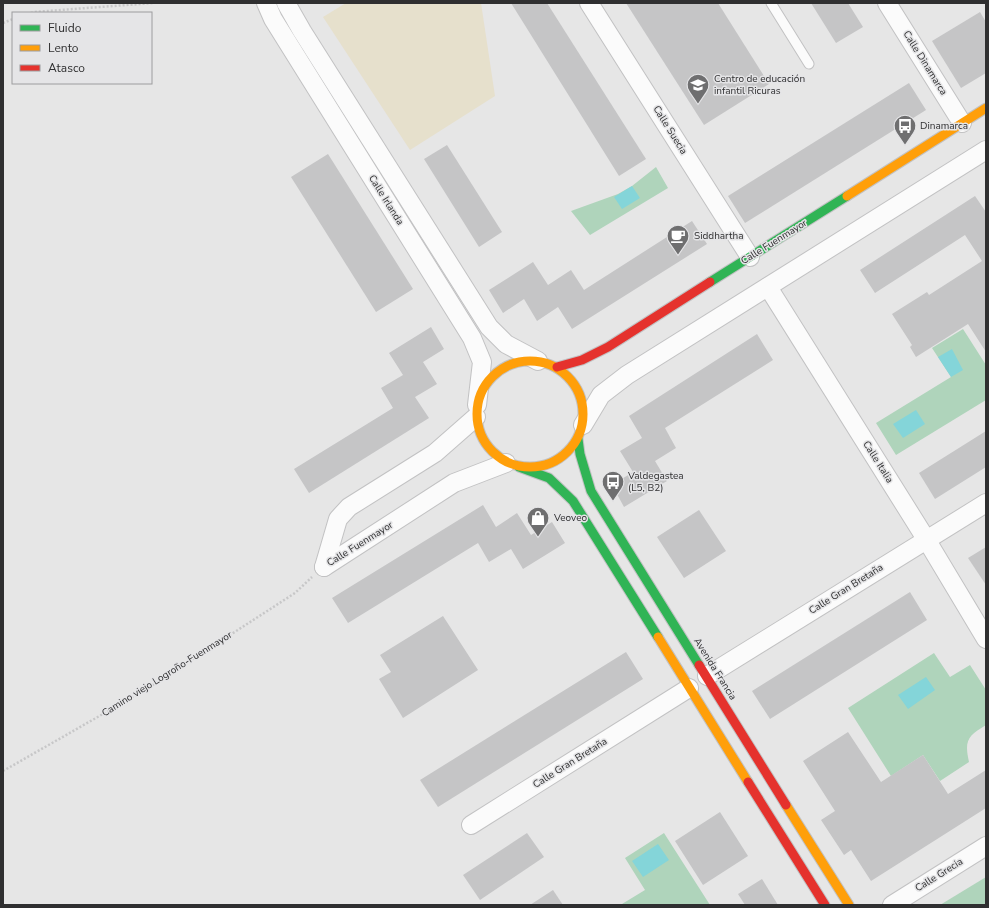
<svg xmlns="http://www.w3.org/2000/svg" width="989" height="908" font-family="'Nunito Sans',sans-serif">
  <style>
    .green { fill: #afd4bb }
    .sand { fill: #e6e0cc }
    .water { fill: #84d5d9 }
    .building { fill: #c5c5c6 }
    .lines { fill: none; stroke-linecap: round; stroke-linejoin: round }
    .lane-casing { stroke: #c2c2c3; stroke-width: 11 }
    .street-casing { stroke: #c2c2c3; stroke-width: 20 }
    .fast-casing { stroke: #c2c2c3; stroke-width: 11 }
    .slow-casing { stroke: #c2c2c3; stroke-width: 11 }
    .jam-casing { stroke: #c2c2c3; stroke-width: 11 }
    .path { stroke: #c7c7c8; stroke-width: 2.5; stroke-dasharray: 2 2; stroke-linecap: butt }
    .lane { stroke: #fbfbfb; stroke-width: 9 }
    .street { stroke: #fbfbfb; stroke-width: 18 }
    .fast { stroke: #30b455; stroke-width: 9 }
    .slow { stroke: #ff9f0a; stroke-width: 9 }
    .jam { stroke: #e5322d; stroke-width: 9 }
    .labels { text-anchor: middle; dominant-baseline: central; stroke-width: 3; stroke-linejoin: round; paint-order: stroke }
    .street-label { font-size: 10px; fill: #2f2f30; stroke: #e5e5e7 }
    .poi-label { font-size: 10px; fill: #2f2f30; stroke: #e5e5e7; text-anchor: start }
  </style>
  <rect width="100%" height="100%" fill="#e6e6e6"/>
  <!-- green -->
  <g class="green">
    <path d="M656,167L668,188L590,235L571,211L618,194L632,186Z"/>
    <path d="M963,329L986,365V400L896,455L876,423L951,377L932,348Z"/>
    <path d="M934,653L950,677L970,665L986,690V725C968,736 964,740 969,762L940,781L923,755L891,776L848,708Z"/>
    <path d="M664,833L710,905L622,904L645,890L625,858Z"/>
    <path d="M986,877V905H940Z"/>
  </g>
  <!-- sand -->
  <path class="sand" d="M346,3H481L495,96L410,150L323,17Z"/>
  <!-- water -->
  <g class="water">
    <path d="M632,186L640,198L622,209L614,197Z"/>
    <path d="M952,349L963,370L951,377L938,357Z"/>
    <path d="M916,410L925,424L903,438L893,424Z"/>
    <path d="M926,677L935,690L908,709L898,695Z"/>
    <path d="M658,844L669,860L643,877L632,861Z"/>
  </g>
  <!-- building -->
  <g class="building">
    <path d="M511,3H547L646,159L619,176Z"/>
    <path d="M626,3H718L769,84L704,125Z"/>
    <path d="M811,3H848L863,27L836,43Z"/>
    <path d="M980,12L986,22V73L961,88L932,41Z"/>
    <path d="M909,83L926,110L745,223L728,196Z"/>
    <path d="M447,145L502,232L479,247L424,159Z"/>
    <path d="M328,154L413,289L376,312L291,177Z"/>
    <path d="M975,196L986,212V352L968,324L916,357L910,347L912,345L892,314L927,292L929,295L982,261L965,235L875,293L860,270Z"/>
    <path d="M692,221L707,244L572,329L558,307L537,321L524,299L503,313L489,290L533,262L548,285L571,270L584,290Z"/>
    <path d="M431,327L444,349L423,362L437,384L415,397L429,418L309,493L294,469L393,408L381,388L403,375L389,353Z"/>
    <path d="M757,334L773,360L665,428L676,448L655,461L667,481L624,507L612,485L633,472L620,451L642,438L629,416Z"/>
    <path d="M986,431V467L935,499L919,473Z"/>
    <path d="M483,505L496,527L517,513L531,535L552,522L565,543L523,569L511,549L489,562L478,543L348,623L332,598Z"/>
    <path d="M699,510L726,551L684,578L657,537Z"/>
    <path d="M986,547V585L968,558Z"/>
    <path d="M910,592L927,620L770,719L752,691Z"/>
    <path d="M443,616L478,670L403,718L379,679L391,672L380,655Z"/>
    <path d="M626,652L643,679L438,807L420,780Z"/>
    <path d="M848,732L881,782L923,755L948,794L986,770V808L871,881L851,850L844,855L821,820L835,811L803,761Z"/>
    <path d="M720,812L748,856L703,885L675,841Z"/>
    <path d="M527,833L544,857L480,900L463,875Z"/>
    <path d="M762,879L778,905H745L738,894Z"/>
    <path d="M553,890L563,905H530Z"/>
  </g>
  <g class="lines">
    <!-- lane casing -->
    <g class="lane-casing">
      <path id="lane" d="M771,3L809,64"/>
    </g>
    <!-- street casing -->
    <g class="street-casing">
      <g id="street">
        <path d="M266,3L273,19L472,338L482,362L477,405"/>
        <path d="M286,3L302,31L489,327L506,344L538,361"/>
        <path d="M589,3L750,257"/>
        <path d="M887,3L962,123"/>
        <path d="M768,287L926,539L986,639"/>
        <path d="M583,425L601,395L627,375L986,150"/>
        <path d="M324,567L338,519L349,507L435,453L476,417"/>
        <path d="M324,567L454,483L506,463"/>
        <path d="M707,676L986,503"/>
        <path d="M471,825L689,688"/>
        <path d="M892,905L986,846"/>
      </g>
    </g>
    <!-- fast casing -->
    <g class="fast-casing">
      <g id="fast">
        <path d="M710,282L847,196"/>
        <path d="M578,439L580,454L591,491L699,665"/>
        <path d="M519,467L549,478L573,501L658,637"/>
      </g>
    </g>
    <!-- slow casing -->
    <g class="slow-casing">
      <g id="slow">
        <path d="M847,196L986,108"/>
        <circle cx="530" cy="414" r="53"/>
        <path d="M658,637L748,782"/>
        <path d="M786,805L849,905"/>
      </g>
    </g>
    <!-- jam casing -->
    <g class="jam-casing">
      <g id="jam">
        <path d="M557,367L582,360L608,347L710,282"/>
        <path d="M699,665L786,805"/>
        <path d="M748,782L825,905"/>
      </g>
    </g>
    <!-- path -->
    <g class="path">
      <path d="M31,13L34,12L153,3"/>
      <path d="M3,23L13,19"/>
      <path d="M3,771L145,690L295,593L312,577"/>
    </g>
    <!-- lane -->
    <use href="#lane" class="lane"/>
    <!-- street -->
    <use href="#street" class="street"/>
    <!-- fast -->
    <use href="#fast" class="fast"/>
    <!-- slow -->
    <use href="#slow" class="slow"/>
    <!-- jam -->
    <use href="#jam" class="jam"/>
  </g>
  <!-- icons -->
  <defs>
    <g id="school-pin" transform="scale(1.15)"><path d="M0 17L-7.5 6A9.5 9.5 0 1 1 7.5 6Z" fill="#6f6f70" stroke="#e5e5e7"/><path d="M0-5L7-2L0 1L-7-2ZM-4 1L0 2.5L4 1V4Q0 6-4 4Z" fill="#fff"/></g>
    <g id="bus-pin" transform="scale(1.15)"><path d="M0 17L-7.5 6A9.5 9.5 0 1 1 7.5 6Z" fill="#6f6f70" stroke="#e5e5e7"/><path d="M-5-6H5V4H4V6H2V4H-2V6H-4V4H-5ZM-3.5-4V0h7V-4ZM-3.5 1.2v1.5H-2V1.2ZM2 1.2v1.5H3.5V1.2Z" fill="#fff"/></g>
    <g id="cafe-pin" transform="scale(1.15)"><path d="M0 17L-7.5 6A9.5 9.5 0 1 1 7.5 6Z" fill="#6f6f70" stroke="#e5e5e7"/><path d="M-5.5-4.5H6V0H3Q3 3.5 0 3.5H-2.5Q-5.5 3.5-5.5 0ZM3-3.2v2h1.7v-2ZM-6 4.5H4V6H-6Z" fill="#fff"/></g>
    <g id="shop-pin" transform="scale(1.15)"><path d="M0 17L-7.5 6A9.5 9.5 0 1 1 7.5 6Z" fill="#6f6f70" stroke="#e5e5e7"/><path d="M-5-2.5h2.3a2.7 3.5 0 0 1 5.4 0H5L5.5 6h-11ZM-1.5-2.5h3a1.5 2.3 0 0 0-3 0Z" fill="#fff"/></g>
  </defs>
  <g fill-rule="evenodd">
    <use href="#school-pin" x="698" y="85"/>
    <use href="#bus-pin" x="905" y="126"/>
    <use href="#cafe-pin" x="678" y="236"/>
    <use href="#bus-pin" x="613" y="482"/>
    <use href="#shop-pin" x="538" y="518"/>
  </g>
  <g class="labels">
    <!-- street labels -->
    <g class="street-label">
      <text transform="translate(925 63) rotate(58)">Calle Dinamarca</text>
      <text transform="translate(670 130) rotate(58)">Calle Suecia</text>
      <text transform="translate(386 200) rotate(58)">Calle Irlanda</text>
      <text transform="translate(774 242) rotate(-32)">Calle Fuenmayor</text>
      <text transform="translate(878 462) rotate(58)">Calle Italia</text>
      <text transform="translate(360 544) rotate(-32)">Calle Fuenmayor</text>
      <text transform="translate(846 589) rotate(-32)">Calle Gran Bretaña</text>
      <text transform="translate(715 669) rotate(58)">Avenida Francia</text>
      <text transform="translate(167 674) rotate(-32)">Camino viejo Logroño-Fuenmayor</text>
      <text transform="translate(570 763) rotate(-32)">Calle Gran Bretaña</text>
      <text transform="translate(939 875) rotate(-32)">Calle Grecia</text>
    </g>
    <!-- poi labels -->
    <g class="poi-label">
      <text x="714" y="79">Centro de educación<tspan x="714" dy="12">infantil Ricuras</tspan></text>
      <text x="920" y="126">Dinamarca</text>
      <text x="694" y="236">Siddhartha</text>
      <text x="628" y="476">Valdegastea<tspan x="628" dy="12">(L5, B2)</tspan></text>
      <text x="554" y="518">Veoveo</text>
    </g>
  </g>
  <!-- border -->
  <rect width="989" height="908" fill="none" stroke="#2f2f30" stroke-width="8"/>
  <!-- legend -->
  <rect x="12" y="12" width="140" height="72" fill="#e5e5e7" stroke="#9c9c9e"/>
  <rect x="20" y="25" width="20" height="6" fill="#30b455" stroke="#9c9c9e"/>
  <text x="48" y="32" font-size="12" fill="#2f2f30">Fluido</text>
  <rect x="20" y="45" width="20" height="6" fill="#ff9f0a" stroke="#9c9c9e"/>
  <text x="48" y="52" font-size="12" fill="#2f2f30">Lento</text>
  <rect x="20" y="65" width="20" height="6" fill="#e5322d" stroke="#9c9c9e"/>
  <text x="48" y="72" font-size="12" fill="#2f2f30">Atasco</text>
</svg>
